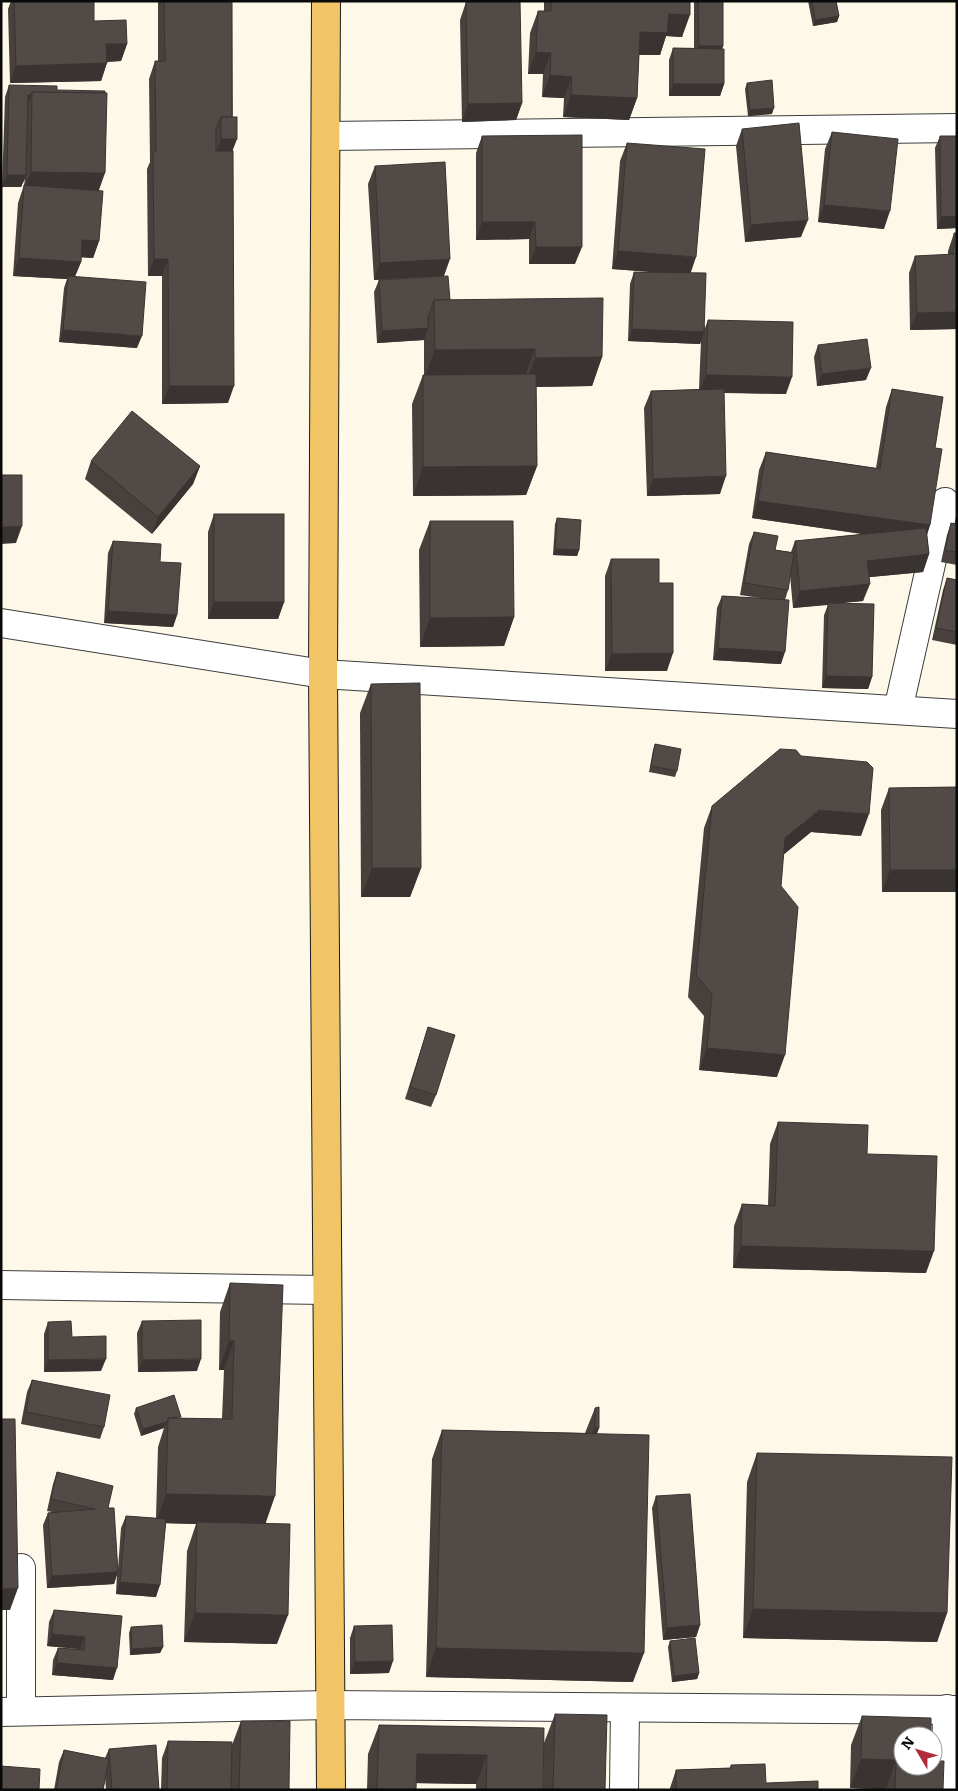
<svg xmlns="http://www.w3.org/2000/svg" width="958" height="1791" font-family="Literata,serif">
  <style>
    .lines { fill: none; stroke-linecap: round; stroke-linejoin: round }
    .street-casing { stroke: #3d3d3d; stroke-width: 30 }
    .primary-casing { stroke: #1b1b1b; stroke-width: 30 }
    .street { stroke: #fff; stroke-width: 28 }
    .primary { stroke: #f1c465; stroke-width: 28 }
    .wall { fill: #47403d }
    .shaded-wall { fill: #393432 }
    .building { fill: #524a47; stroke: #393432 }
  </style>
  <rect width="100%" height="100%" fill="#fef8e8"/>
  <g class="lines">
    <!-- street casing -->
    <g class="street-casing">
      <g id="street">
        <path d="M327,136L957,128"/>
        <path d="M1,623L323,674L957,714"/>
        <path d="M898,710L945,502"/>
        <path d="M1,1285L327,1290"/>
        <path d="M21,1568V1711"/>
        <path d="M1,1712L330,1705L957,1710"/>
        <path d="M624,1790L625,1708"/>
        <path d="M946,1790L947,1709"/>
      </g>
    </g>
    <!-- primary casing -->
    <g class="primary-casing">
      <path id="primary" d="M326,1L323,674L331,1790"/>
    </g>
    <!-- street -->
    <use href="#street" class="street"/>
    <!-- primary -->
    <use href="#primary" class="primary"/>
  </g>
  <!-- wall -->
  <g class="wall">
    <path d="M11,1H94V21L127,44L121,61L107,62L101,81L10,83L8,9Z"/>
    <path d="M158,1H232L233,151L228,403L162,404V276H148L147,169L150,162L149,79L155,61H158Z"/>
    <path d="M544,1H690L682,37L666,36L660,55H639L637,98L629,120L563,117L564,98L542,97L543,74H528L530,33L538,11H544Z"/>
    <path d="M694,1H723V46L722,49L724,84L720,96H669V60L673,48H694Z"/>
    <path d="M808,1H836L839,16L837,22L813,26Z"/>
    <path d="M466,2L522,103L516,120L462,122L460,20Z"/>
    <path d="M747,83L772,114L748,116L745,89Z"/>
    <path d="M9,85L57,90L99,190V241L93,258L81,257V262L75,276L137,348L59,342L64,288L67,279L13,276L18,203L24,185L25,179L21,187H2L5,97Z"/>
    <path d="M742,129L801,237L745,242L736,146Z"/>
    <path d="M832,132L884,229L818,222L825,149Z"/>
    <path d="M482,136L575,264H529V239L476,240V153Z"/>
    <path d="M940,136L957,228L937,229L935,148Z"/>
    <path d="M627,143L691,273L705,328L708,320L786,394L724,393L720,494L647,496L644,408L651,391L699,389L701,341L700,344L628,341L630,284L634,272H656L612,269L620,161Z"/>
    <path d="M375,166L444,276L374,280L368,184Z"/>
    <path d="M954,233L957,329L910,330L909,273L915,256L948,255V251Z"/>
    <path d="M379,280L450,300L602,357L592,386L536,387L537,466L526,495L413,496L412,404L423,375H424V340L377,343L374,292Z"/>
    <path d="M818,345L866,380L817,386L814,357Z"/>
    <path d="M892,389L935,448L930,525L927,535L929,554L923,572L869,577L863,601L838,603L872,677L868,689L822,688L824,615L828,605L793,608L790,575L788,590L785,600L781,664L713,660L717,608L722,596L760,598L740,595L749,544L754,532L775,550L791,552L795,541L864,534L752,518L759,470L766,452L876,468L886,407Z"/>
    <path d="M91,461L200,466L193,484L152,534L85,479Z"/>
    <path d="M214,514L284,602L278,619H208V532Z"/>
    <path d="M557,518L579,550L577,556L553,555L555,524Z"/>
    <path d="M430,521L514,617L504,646L420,647L419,550Z"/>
    <path d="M951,523L957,524V565L941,562L947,535Z"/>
    <path d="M113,541L160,562L177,615L173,627L104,623L108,553Z"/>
    <path d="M611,559L659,583L667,671H605V576Z"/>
    <path d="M947,578L957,580V645L932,640L943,590Z"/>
    <path d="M371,684L421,868L410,897H361L360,713Z"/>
    <path d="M655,744L677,771L675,777L649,772L653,750Z"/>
    <path d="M957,787V892H882L881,810L889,788Z"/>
    <path d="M712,806L861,836L811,832L783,855L781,886L777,1077L699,1070L704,1016L688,997L704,828Z"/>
    <path d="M428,1027L436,1095L431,1107L405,1099Z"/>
    <path d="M778,1122L926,1273L733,1268L734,1226L742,1204L768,1205L770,1144Z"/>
    <path d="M230,1283L266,1523L277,1644L184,1642L187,1551L196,1524L166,1523L156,1597L116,1594L117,1573L114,1584L47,1588L43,1525L48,1513L52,1512L47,1511L53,1484L57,1472L108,1508L118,1569L121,1528L126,1516L156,1518L158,1447L164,1428L141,1436L134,1414L136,1408L180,1418L222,1419L224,1370H219L220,1312Z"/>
    <path d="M142,1321L197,1371L138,1372L137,1333Z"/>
    <path d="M48,1322L72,1337L101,1371L44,1372V1334Z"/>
    <path d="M32,1380L104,1427L100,1439L21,1424L27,1392Z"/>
    <path d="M595,1408L599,1428L597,1433L633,1682L426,1677L432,1459L442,1430L585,1433Z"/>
    <path d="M757,1453L947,1613L937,1642L743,1638L747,1482Z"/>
    <path d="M656,1496L700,1625L696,1637L663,1640L652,1508Z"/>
    <path d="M54,1610L122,1616L113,1680L52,1675L53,1660L58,1648L80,1649L47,1646L49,1622Z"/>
    <path d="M354,1626L389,1673L350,1674V1638Z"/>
    <path d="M131,1627L163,1647L160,1653L130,1655L129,1633Z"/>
    <path d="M670,1641L699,1673L697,1679L672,1682L668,1647Z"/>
    <path d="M555,1714L605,1790H543L544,1743Z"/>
    <path d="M862,1716L903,1736L943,1790H886L850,1788L851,1745Z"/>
    <path d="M241,1721L289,1790H161L162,1758L168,1741L232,1745Z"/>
    <path d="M379,1725L544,1728L543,1790H476V1784L416,1783V1790H367L368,1754Z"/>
    <path d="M109,1749L159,1790H106L105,1776L103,1790H54L59,1762L64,1750L105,1758Z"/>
    <path d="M731,1765L766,1783L818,1790H670V1788L676,1770L730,1768Z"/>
  </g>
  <!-- shaded-wall -->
  <g class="shaded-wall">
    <path d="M669,14L690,15L682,37L666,36L660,55L632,54L640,32Z"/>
    <path d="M839,16L837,22L813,26L815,20Z"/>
    <path d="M106,44H127L121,61L100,62Z"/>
    <path d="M699,46H723L719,58H694Z"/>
    <path d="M536,52L551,53L543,74H528Z"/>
    <path d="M107,63L101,81L10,83L16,66Z"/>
    <path d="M550,75L572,77L564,98L542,97Z"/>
    <path d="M673,84H724L720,96H669Z"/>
    <path d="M28,95H31L27,107Z"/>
    <path d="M571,95L637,98L629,120L563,117Z"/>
    <path d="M522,103L516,120L462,122L468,104Z"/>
    <path d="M774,108L772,114L748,116L750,110Z"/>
    <path d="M221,139H237L226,168H210Z"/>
    <path d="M31,172L105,173L99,190L24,189Z"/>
    <path d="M7,175H26L21,187H2Z"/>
    <path d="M824,205L890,211L884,229L818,222Z"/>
    <path d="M957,216V228L937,229L941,217Z"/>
    <path d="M808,220L801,237L745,242L751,225Z"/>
    <path d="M482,222H535L529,239L476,240Z"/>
    <path d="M82,240L99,241L93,258L76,257Z"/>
    <path d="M536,247H582L575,264H529Z"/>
    <path d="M618,251L696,257L690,275L612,269Z"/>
    <path d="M19,258L81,262L74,279L68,276L67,279L13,276Z"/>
    <path d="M154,259H168L162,276H148Z"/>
    <path d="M450,259L444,276L374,280L380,263Z"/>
    <path d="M957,312V329L910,330L917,313Z"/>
    <path d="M428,328L424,340L377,343L382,331Z"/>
    <path d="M632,329L704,332L700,344L628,341Z"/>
    <path d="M63,330L142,336L137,348L59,342Z"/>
    <path d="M535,349L524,378L424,379L435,350Z"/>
    <path d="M602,357L592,386L524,387L535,358Z"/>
    <path d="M871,368L866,380L817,386L822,374Z"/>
    <path d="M706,375L792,377L786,394L699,392Z"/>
    <path d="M169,386H234L228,403L162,404Z"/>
    <path d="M200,466L193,484L152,534L158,517Z"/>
    <path d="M537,466L526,495L413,496L423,467Z"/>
    <path d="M726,476L720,494L647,496L653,479Z"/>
    <path d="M758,501L930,525L924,543L752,518Z"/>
    <path d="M22,526L16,543L1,544V527Z"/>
    <path d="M555,549L579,550L577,556L553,555Z"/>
    <path d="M929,554L923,572L861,578L867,561Z"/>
    <path d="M870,584L863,601L793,608L800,591Z"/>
    <path d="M214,602H284L278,619H208Z"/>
    <path d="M108,611L177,615L173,627L104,623Z"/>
    <path d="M514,617L504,646L420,647L430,618Z"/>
    <path d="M718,648L785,652L781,664L713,660Z"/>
    <path d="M673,653L667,671H605L612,654Z"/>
    <path d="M826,676L872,677L868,689L822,688Z"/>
    <path d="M819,810L869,814L861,836L811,832L777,860L785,838Z"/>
    <path d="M372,868H421L410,897H361Z"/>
    <path d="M890,870H957V892H882Z"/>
    <path d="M707,1048L785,1055L777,1077L699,1070Z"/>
    <path d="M741,1246L934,1251L926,1273L733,1268Z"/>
    <path d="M229,1341H234L224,1370H219Z"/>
    <path d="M106,1359L101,1371L44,1372L48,1360Z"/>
    <path d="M201,1359L197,1371L138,1372L142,1360Z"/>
    <path d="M167,1422L164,1428L141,1436L143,1429Z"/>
    <path d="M595,1428H599L588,1457H584Z"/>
    <path d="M166,1494L275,1496L265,1525L197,1522L196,1524L156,1523Z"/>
    <path d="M118,1572L114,1584L47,1588L52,1576Z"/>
    <path d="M120,1582L160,1585L156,1597L116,1594Z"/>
    <path d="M18,1588L10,1610H1V1589Z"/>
    <path d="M753,1609L947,1613L937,1642L743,1638Z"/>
    <path d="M195,1613L288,1615L277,1644L184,1642Z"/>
    <path d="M700,1625L696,1637L663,1640L667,1628Z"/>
    <path d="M52,1634L85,1637L80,1649L47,1646Z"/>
    <path d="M163,1647L160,1653L130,1655L132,1649Z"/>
    <path d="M436,1648L644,1653L633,1682L426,1677Z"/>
    <path d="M393,1661L389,1673L350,1674L355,1662Z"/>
    <path d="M57,1663L117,1668L113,1680L52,1675Z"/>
    <path d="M699,1673L697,1679L672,1682L674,1676Z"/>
    <path d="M417,1754L487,1755L476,1784L406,1783Z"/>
    <path d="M861,1759L896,1760L886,1789L850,1788Z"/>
  </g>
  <!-- building -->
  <g class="building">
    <path d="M14,1H94V21L126,20L127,44H106L107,63L16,66Z"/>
    <path d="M164,1H232V117H221L216,129V151H233L234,386H169L168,259H154L153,152H156L155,61H165Z"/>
    <path d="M500,1H520L522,103L468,104L466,2Z"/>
    <path d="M551,1H690V15L669,14L667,33L640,32L637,98L571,95L572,77L550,75L551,53L536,52L538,11H551Z"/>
    <path d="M698,1H723V46H699Z"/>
    <path d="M812,1H836L839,16L815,20Z"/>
    <path d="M673,48L724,49V84H673Z"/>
    <path d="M772,80L774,108L750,110L747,83Z"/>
    <path d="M9,85L57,86V90L105,91V93L32,92L31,95H28L26,175H7Z"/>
    <path d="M32,92L107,93L105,173L31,172Z"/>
    <rect x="221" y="117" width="16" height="22"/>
    <path d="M799,123L808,220L751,225L742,129Z"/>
    <path d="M832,132L898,139L890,211L824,205Z"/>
    <path d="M582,135V247H536L535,222H482V136Z"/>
    <path d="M940,136H957V216L941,217Z"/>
    <path d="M627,143L705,149L696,257L618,251Z"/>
    <path d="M445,162L450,259L380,263L375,166Z"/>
    <path d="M24,185L103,191L99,241L82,240L81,262L19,258Z"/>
    <path d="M954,233H957V312L917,313L915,256L955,254Z"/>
    <path d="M634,272L706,273L704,332L632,329Z"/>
    <path d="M68,276L146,282L142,336L63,330Z"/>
    <path d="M448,276L450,300H434L428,317V328L382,331L379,280Z"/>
    <path d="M603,298L602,357L535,358V349L435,350L434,300Z"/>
    <path d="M708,320L793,322L792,377L706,375Z"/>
    <path d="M867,339L871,368L822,374L818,345Z"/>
    <path d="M536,374L537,466L423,467V375Z"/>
    <path d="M724,389L726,476L653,479L651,391Z"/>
    <path d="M892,389L943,397L935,448L942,449L930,525L758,501L766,452L880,469Z"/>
    <path d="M132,411L200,466L158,517L91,461Z"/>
    <path d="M1,475H22V526L1,527Z"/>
    <rect x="214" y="514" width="70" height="88"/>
    <path d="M557,518L581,520L579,550L555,549Z"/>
    <path d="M430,521H513L514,617L430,618Z"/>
    <path d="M951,523L957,524V552L945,550Z"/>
    <path d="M926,528L929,554L867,561L870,584L800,591L795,541Z"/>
    <path d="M754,532L778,536L775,550L794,553L788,590L744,583Z"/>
    <path d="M113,541L161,544L160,562L181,563L177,615L108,611Z"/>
    <path d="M611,559H659V583H673V653L612,654Z"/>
    <path d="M947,578L957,580V632L936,628Z"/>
    <path d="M722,596L789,600L785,652L718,648Z"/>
    <path d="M828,603L874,604L872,677L826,676Z"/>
    <path d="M420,683L421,868H372L371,684Z"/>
    <path d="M655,744L681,749L677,771L651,766Z"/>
    <path d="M780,749L796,750L801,756L867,762L873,768L869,814L819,810L785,838L781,886L798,907L785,1055L707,1048L712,994L696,975L712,806Z"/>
    <path d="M957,787V870H890L889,788Z"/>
    <path d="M428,1027L455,1035L436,1095L410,1087Z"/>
    <path d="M778,1122L868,1125L867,1154L937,1156L934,1251L741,1246L742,1204L775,1206Z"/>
    <path d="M230,1283L283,1285L275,1496L166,1494L168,1418L232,1419L234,1341H229Z"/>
    <path d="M201,1320V1359L142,1360V1321Z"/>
    <path d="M71,1321L72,1337L106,1336V1359L48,1360V1322Z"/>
    <path d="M32,1380L110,1395L104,1427L26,1412Z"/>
    <path d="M174,1395L181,1417L168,1418L167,1422L143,1429L136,1408Z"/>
    <path d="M599,1407V1428H595V1408Z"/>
    <path d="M1,1419H15L18,1588L1,1589Z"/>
    <path d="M442,1430L649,1435L644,1653L436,1648Z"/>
    <path d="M757,1453L952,1457L947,1613L753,1609Z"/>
    <path d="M57,1472L113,1486L108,1508H114L118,1572L52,1576L48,1513L95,1509L51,1499Z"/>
    <path d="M690,1494L700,1625L667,1628L656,1496Z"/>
    <path d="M126,1516L166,1519L160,1585L120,1582Z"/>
    <path d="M197,1522L290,1524L288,1615L195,1613Z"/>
    <path d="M54,1610L122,1616L117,1668L57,1663L58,1648L84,1650L85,1637L52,1634Z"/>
    <path d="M162,1625L163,1647L132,1649L131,1627Z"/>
    <path d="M392,1625L393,1661L355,1662L354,1626Z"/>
    <path d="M695,1638L699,1673L674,1676L670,1641Z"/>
    <path d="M555,1714L607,1715L605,1790H553Z"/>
    <path d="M862,1716L931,1718V1736H903V1766H933V1761H944L943,1790H895L896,1760L861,1759Z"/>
    <path d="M241,1721H290L289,1790H239Z"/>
    <path d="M379,1725L544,1728L543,1790H486L487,1755L417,1754L416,1790H377Z"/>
    <path d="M168,1741L232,1742L231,1790H167Z"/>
    <path d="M156,1745L159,1790H112L109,1749Z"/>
    <path d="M64,1750L109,1759L103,1790H56Z"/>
    <path d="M765,1764L766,1783L818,1781V1790H676V1770L731,1768V1765Z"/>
    <path d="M1,1766L40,1769L39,1790H1Z"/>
  </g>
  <!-- border -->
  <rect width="958" height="1791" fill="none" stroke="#0a0a0a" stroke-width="5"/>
  <!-- north arrow -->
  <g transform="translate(918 1751) rotate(308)"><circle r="24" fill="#ffffff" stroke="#9d9d9d"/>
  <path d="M0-4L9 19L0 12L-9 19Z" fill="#b12b3c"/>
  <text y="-8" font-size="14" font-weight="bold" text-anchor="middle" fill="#0a0a0a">N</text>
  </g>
</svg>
